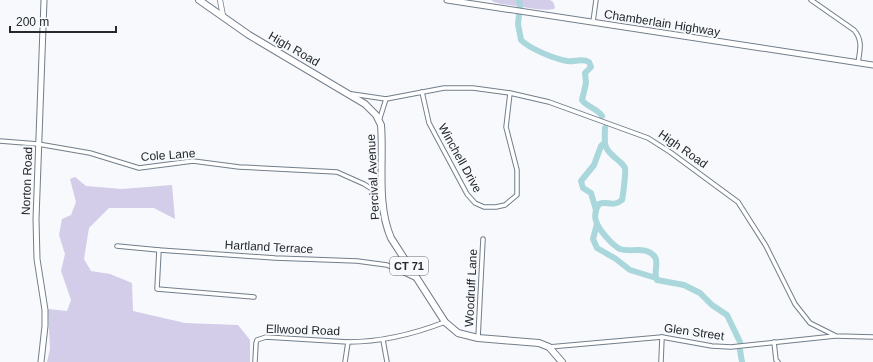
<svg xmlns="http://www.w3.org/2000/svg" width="873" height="362" font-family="Helvetica,sans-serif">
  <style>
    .green { fill: #d3cde9 }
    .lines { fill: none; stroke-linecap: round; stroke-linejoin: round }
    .river { stroke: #a9d7db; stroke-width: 6 }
    .minor-casing { stroke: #727e8a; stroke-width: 5.5 }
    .tertiary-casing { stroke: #727e8a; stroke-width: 6 }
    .secondary-casing { stroke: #727e8a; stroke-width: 7 }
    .primary-casing { stroke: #727e8a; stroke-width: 8 }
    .minor { stroke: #fff; stroke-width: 3.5 }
    .tertiary { stroke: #fff; stroke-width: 4.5 }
    .secondary { stroke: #fff; stroke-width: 5 }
    .primary { stroke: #fff; stroke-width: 6 }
    .labels { text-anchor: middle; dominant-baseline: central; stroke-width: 4; stroke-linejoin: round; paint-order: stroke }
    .shield { fill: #f7f9fc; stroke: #63676c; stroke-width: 1 }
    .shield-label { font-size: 11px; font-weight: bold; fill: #24292e }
    .street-label { font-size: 12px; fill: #24292e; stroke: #f7f9fc }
  </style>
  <rect width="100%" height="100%" fill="#f7f9fc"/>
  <!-- green -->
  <g class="green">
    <path d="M491,0H550L553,2L555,7L554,9C542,12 515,5 501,4L494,2Z"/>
    <path d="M75,177L86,186L122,189L172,185L175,219L154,208H109L89,228L84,259L91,271L110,274L132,283L133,311L185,323L238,325L250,340V362H47L50,349L48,309L67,311L71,300L61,271L65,254L59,235L62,219L71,215L76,202L70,179Z"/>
  </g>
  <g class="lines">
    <!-- river -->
    <g class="river">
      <path d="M519,0L520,5L518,24L521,40C530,49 555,59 567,61C575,62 582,58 589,62L591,67L585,73L586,83L582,100C587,107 598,109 602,116"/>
      <path d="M605,128C604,147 604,149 619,161C621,163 624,165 625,168C626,171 623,196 622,200C612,208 607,200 599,204C596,208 594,216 596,221C598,229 613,246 620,249C631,253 646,245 655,257C659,263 653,273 657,280L684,285L700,293L712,305L727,315L740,342"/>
      <path d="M596,210L591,193L583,188L581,181L594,165L601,146L604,143"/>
      <path d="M597,224L593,239L597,248L616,259L630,270L656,278"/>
      <path d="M740,350L742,362"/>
    </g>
    <!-- minor casing -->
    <g class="minor-casing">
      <g id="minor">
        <path d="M811,0L854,30C863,40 860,50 858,63"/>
        <path d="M593,22L596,0"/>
        <path d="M422,92L429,123L467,194L475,203L484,207H496L505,205L517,195V170L506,127L510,93"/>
        <path d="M352,94L386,99L444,88H473L510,93L549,102L648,138L670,152L738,202L766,246L795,304L810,323L836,336L873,337"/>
        <path d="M379,121L386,99"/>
        <path d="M0,141L38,144L90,153L139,168L193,161L239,167L337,172L364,184L381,195"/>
        <path d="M117,246L159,250L275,258L357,261L387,265L415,278"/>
        <path d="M159,250L157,289L254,297"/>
        <path d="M478,338L483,239"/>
        <path d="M383,340L387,362"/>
        <path d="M348,342C381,342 414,334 445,322"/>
        <path d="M774,342L776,360L778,362"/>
        <path d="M549,347L662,337L712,346L731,347L835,336"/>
        <path d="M255,362L256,343L257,340L266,337L348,342L345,362"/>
        <path d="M661,362L662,337"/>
      </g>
    </g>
    <!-- tertiary casing -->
    <g class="tertiary-casing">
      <path id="tertiary" d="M220,0L223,16"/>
    </g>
    <!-- secondary casing -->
    <g class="secondary-casing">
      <g id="secondary">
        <path d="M447,0L873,65"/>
        <path d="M41,362L45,326V310L37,259L36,219L44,0"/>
      </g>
    </g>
    <!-- primary casing -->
    <g class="primary-casing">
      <path id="primary" d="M199,0L249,35L365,104L376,115L381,125C384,162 376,203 391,238L445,322L458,333L478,338L539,343L549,347L562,362"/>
    </g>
    <!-- minor -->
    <use href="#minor" class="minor"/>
    <!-- tertiary -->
    <use href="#tertiary" class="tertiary"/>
    <!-- secondary -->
    <use href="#secondary" class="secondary"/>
    <!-- primary -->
    <use href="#primary" class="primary"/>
  </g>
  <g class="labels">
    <!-- shield labels -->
    <rect class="shield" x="390" y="257" width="38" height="18" rx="3"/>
    <g class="shield-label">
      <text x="409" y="266">CT 71</text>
    </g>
    <!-- street labels -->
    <g class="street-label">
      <text transform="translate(662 23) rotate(9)">Chamberlain Highway</text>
      <text transform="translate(294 49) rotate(30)">High Road</text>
      <text transform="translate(683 149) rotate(35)">High Road</text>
      <text transform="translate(168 155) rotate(-4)">Cole Lane</text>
      <text transform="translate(460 158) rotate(61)">Winchell Drive</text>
      <text transform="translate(373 177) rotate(-93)">Percival Avenue</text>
      <text transform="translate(27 181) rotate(-88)">Norton Road</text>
      <text transform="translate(269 247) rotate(3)">Hartland Terrace</text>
      <text transform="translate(471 288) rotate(-87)">Woodruff Lane</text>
      <text transform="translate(303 330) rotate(2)">Ellwood Road</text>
      <text transform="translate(694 332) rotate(8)">Glen Street</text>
    </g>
  </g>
  <!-- scale -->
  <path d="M10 26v6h106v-6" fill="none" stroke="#24292e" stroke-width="2"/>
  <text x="16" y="26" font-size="12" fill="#24292e" stroke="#f7f9fc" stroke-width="3" paint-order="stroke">200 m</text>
</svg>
